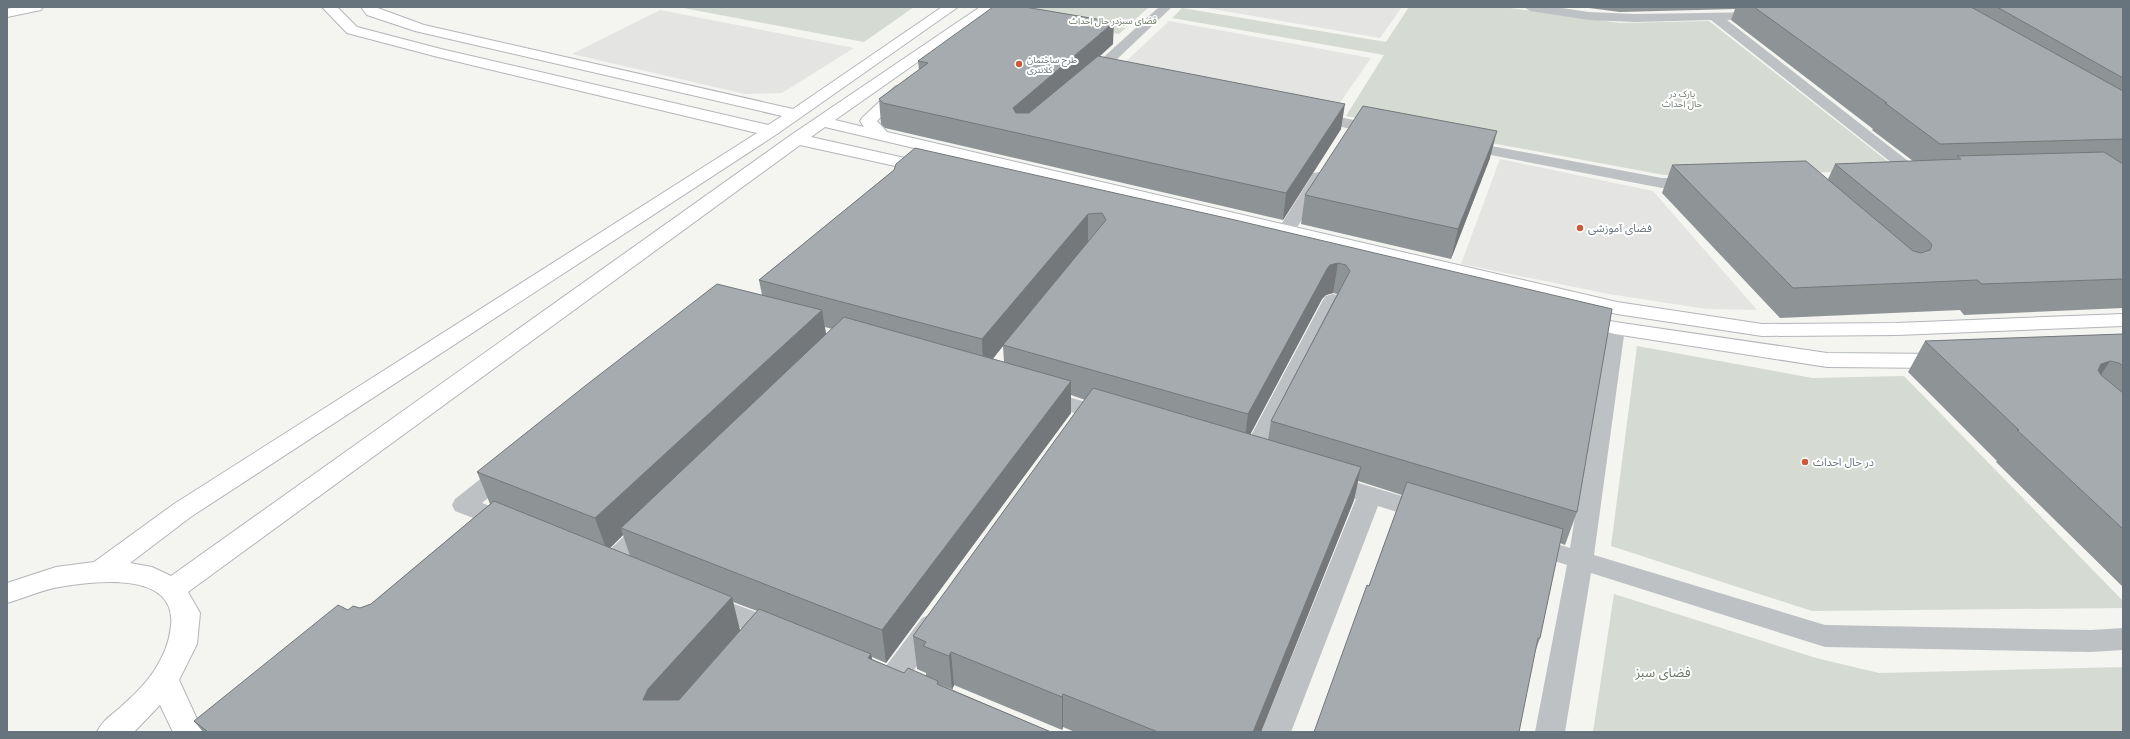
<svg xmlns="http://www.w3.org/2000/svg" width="2130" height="739" font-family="'PT Sans','Noto Sans Arabic',sans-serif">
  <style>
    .built { fill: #e4e5e3 }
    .green { fill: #d5dad2 }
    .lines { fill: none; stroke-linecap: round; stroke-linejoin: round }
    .secondary-casing { stroke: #b2b6ba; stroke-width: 2 }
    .street { fill: #bec1c3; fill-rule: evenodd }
    .secondary { fill: #fff; fill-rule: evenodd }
    .wall { fill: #8e9396; fill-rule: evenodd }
    .shaded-wall { fill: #74787a }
    .building { fill: #a5abaf; stroke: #74787a }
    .poi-dot { fill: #cb5a39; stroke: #fff; stroke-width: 1.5 }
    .labels { text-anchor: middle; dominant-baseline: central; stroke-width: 4; stroke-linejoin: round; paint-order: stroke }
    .far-park-label { font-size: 9px; fill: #687564; stroke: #fff }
    .far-poi-label { font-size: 9px; fill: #67737d; stroke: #fff; text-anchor: start }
    .poi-label { font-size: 11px; fill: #67737d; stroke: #fff; text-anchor: start }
    .near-park-label { font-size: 13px; fill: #687564; stroke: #fff }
  </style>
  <rect width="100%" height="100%" fill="#f4f4f0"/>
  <!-- built -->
  <g class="built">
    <path d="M1201,7H1402L1380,38Z"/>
    <path d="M660,10L854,48L782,93L745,94L572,54Z"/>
    <path d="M1169,21L1371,58L1335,110L1120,67Z"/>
    <path d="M1500,159L1653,191L1757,310L1706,309L1609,294L1461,264Z"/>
  </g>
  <!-- green -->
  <g class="green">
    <path d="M678,7H914L864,42Z"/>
    <path d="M1027,7H1149L1119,34L1013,18Z"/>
    <path d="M1409,7H1503L1620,23L1709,21L1900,171L1664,175L1346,116L1384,55L1172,18L1182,8L1386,42Z"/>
    <path d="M1637,346L1813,378L1904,376L2123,601V608L1812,611L1611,546Z"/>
    <path d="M1614,594L1816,658L1879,673L2123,667V732H1593Z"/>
  </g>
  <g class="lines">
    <!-- secondary casing -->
    <g class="secondary-casing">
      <g id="secondary">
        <path d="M16,7H43L41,10L7,17V9Z"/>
        <path d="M322,7H337L357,27L441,49L768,125L782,116L415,31L367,15L361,7H375L424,25L793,109L942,7H958L777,134L192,516L130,563L152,567L171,576L791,135L980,7H996L835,120L864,127L860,121L862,118L896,86H906L909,89L877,121L887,132L1617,302L1762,324L1897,323L2123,314V326L1897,335L1762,336L1617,314L825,127L811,137L927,163L933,164L936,168L933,172L927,173L800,145L188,592L200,613L197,644L179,680L203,732H173L160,705L134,732H97C103,719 114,714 124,704C134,695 147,682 154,671C164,655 169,643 171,626C177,570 94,581 59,587C42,590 24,598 7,603V583L56,567L94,562L174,504L757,133L438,57L347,33Z"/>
        <path d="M1580,314L1615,322L1827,353L1944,354L1952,356L1955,361L1952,366L1944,368L1827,367L1615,334L1573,324L1570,320L1573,316Z"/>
      </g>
    </g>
    <!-- street -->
    <g class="street">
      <path d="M1159,7H1172L1095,80H1085L1083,77L1085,74Z"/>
      <path d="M1524,7H1555L1589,12L1635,14L1766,12L1767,15L1766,18L1761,19L1727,20L1930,178L1928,182H1916L1711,20L1635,22L1589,20L1530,11Z"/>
      <path d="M1314,112L1379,125L1385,127L1387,130L1385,133L1379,135L1309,120L1306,117L1309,114Z"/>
      <path d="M1465,141L1662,178H1701L1703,182L1701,186L1662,188L1459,149L1457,146L1459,143Z"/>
      <path d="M1319,172L1325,173L1327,177L1295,231L1292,235L1286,236L1280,235L1277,231L1311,177L1313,173Z"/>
      <path d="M1333,294L1340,296L1343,300L1263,458L1259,463L1251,466L1243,463L1239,458L1323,300L1326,296Z"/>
      <path d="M1615,322L1622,324L1625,328L1594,555L1825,625L2091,630L2123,628V650L2091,652L1825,647L1591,573L1565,732H1535L1567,565L1523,551L1520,545L1523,539L1532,536L1570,548L1605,328L1608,324Z"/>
      <path d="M1044,390L1114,410L1117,415L1114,420L1106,422L1036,402L1033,397L1036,392Z"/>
      <path d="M506,463L514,465L518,471L514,477L482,503L516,516L519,522L516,528L507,531L455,511L452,505L455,499L498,465Z"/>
      <path d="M1329,474L1435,506L1438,512L1435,518L1426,521L1378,506L1291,732H1261L1356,499L1321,488L1317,482L1321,476Z"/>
      <path d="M648,519L657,522L660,528L657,534L620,571L611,573L602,571L598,564L602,557L639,522Z"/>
      <path d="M710,595L786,623L789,631L786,639L776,642L701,612L697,605L701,598Z"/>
      <path d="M931,614L940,618L944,625L940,632L903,686L893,689L883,686L879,678L883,670L922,618Z"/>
    </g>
    <!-- secondary -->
    <use href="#secondary" class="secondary"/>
  </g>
  <!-- wall -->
  <g class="wall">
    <path d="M1581,7H2123V308L1964,315L1960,310L1780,318L1662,193L1672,165L1828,179L1835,164L1913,161L1872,130L1873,129L1731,20L1735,9L1620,12Z"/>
    <path d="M1113,44L1099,57L1341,129L1283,220L885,128L881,124L879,99L919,70L918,61Z"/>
    <path d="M1490,158L1451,259L1301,224L1305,195Z"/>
    <path d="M894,170L1612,309L1577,512L1565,545L1560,543L1540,638L1535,652L1369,586L1402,495L1358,481L1354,500L1261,732H1075L1063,727L1062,730L954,685L952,690L939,684L1051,732H203L194,721L348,610L360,608L371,604L490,504L477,472L762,295L759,280ZM1333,293L1337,294L1271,421L1268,440L1250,435L1322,299L1326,295ZM825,327L832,329L826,334ZM1003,346L1004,362L993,359ZM1071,395L1085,400L913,636L917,669L926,673V676L904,673L872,659V657L886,663L1071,413ZM623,535L630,556L610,548ZM733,602L757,611L740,630Z"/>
    <path d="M2123,334V587L1996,462L1997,461L1908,372L1925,341Z"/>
  </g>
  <!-- shaded-wall -->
  <g class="shaded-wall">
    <path d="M1114,22L1113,44L1014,133L1013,108Z"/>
    <path d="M1345,104L1341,129L1283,220L1286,193Z"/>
    <path d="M1497,131L1490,158L1451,259L1458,229Z"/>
    <path d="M1088,214V243L1003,345V346L983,370L982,339Z"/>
    <path d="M1338,263L1333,293L1326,295L1322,299L1244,446L1248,414L1327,269L1330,265Z"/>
    <path d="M822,310L827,341L621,528L623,535L607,551L595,518Z"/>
    <path d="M2110,361L2089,393L2101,364Z"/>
    <path d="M1071,381V413L886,663L882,630Z"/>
    <path d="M1361,467L1354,500L1261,732H1253Z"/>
    <path d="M732,597L740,631L660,722L643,700L648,689Z"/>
    <path d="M951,652L954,685L952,690L949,656Z"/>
    <path d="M871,654L877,687L868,658Z"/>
    <path d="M1063,694V727L1062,730V697Z"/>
  </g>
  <!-- building -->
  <g class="building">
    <path d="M993,7H1025L1114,22L1013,108L1016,113H1029L1098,56L1345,104L1286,193L883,103L879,99L928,63L918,61Z"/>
    <path d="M1754,7H1971L2123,91V139L1940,144L1885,103H1887Z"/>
    <path d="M1997,7H2123V78Z"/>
    <path d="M1363,106L1497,131L1458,229L1305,195Z"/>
    <path d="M915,148L1235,220L1612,309L1577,512L1271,421L1350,271L1346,265L1338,263L1330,265L1327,269L1248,414L1003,345L1106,220L1102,213L1088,214L982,339L759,280L894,170L896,164Z"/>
    <path d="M2104,152L2123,164V279L1982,284L1977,280L1793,288L1672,165L1806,161L1913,251L1921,253L1930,250L1932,245L1929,241L1835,164L1961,159L1957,156Z"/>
    <path d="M717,284L822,310L595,518L477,472L585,386Z"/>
    <path d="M844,317L1071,381L882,630L621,528Z"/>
    <path d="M2123,334V366L2119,363L2110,361L2101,364L2098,370L2101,375L2123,393V529L2017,430H2019L1925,341Z"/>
    <path d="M1093,388L1361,467L1253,732H1158L1063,694L1062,697L951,652L949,656L923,646L926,642L913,636Z"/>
    <path d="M1407,482L1563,529L1540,638H1538L1519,732H1314L1367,585L1369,586Z"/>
    <path d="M494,501L732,597L648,689L643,700H679L759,609L871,654L868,658L904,673L908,668L938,681L937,684L1051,732H208L194,721L338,605L348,610L353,606L360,608L371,604Z"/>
  </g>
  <!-- markers -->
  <g class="poi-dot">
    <circle cx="1019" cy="64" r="4"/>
    <circle cx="1580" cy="228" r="4"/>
    <circle cx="1805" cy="462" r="4"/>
  </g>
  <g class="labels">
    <!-- far-park labels -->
    <g class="far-park-label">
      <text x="1113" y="20">فضای سبزدر حال احداث</text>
      <text x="1682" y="93">پارک در<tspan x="1682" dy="10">حال احداث</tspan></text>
    </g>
    <!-- far-poi labels -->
    <g class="far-poi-label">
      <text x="1027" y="59">طرح ساختمان<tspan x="1027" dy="10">کلانتری</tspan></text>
    </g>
    <!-- poi labels -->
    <g class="poi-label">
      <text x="1588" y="228">فضای آموزشی</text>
      <text x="1813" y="462">در حال احداث</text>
    </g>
    <!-- near-park labels -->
    <g class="near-park-label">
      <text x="1663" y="672">فضای سبز</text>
    </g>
  </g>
  <!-- border -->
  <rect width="2130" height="739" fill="none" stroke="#67737d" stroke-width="16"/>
</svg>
